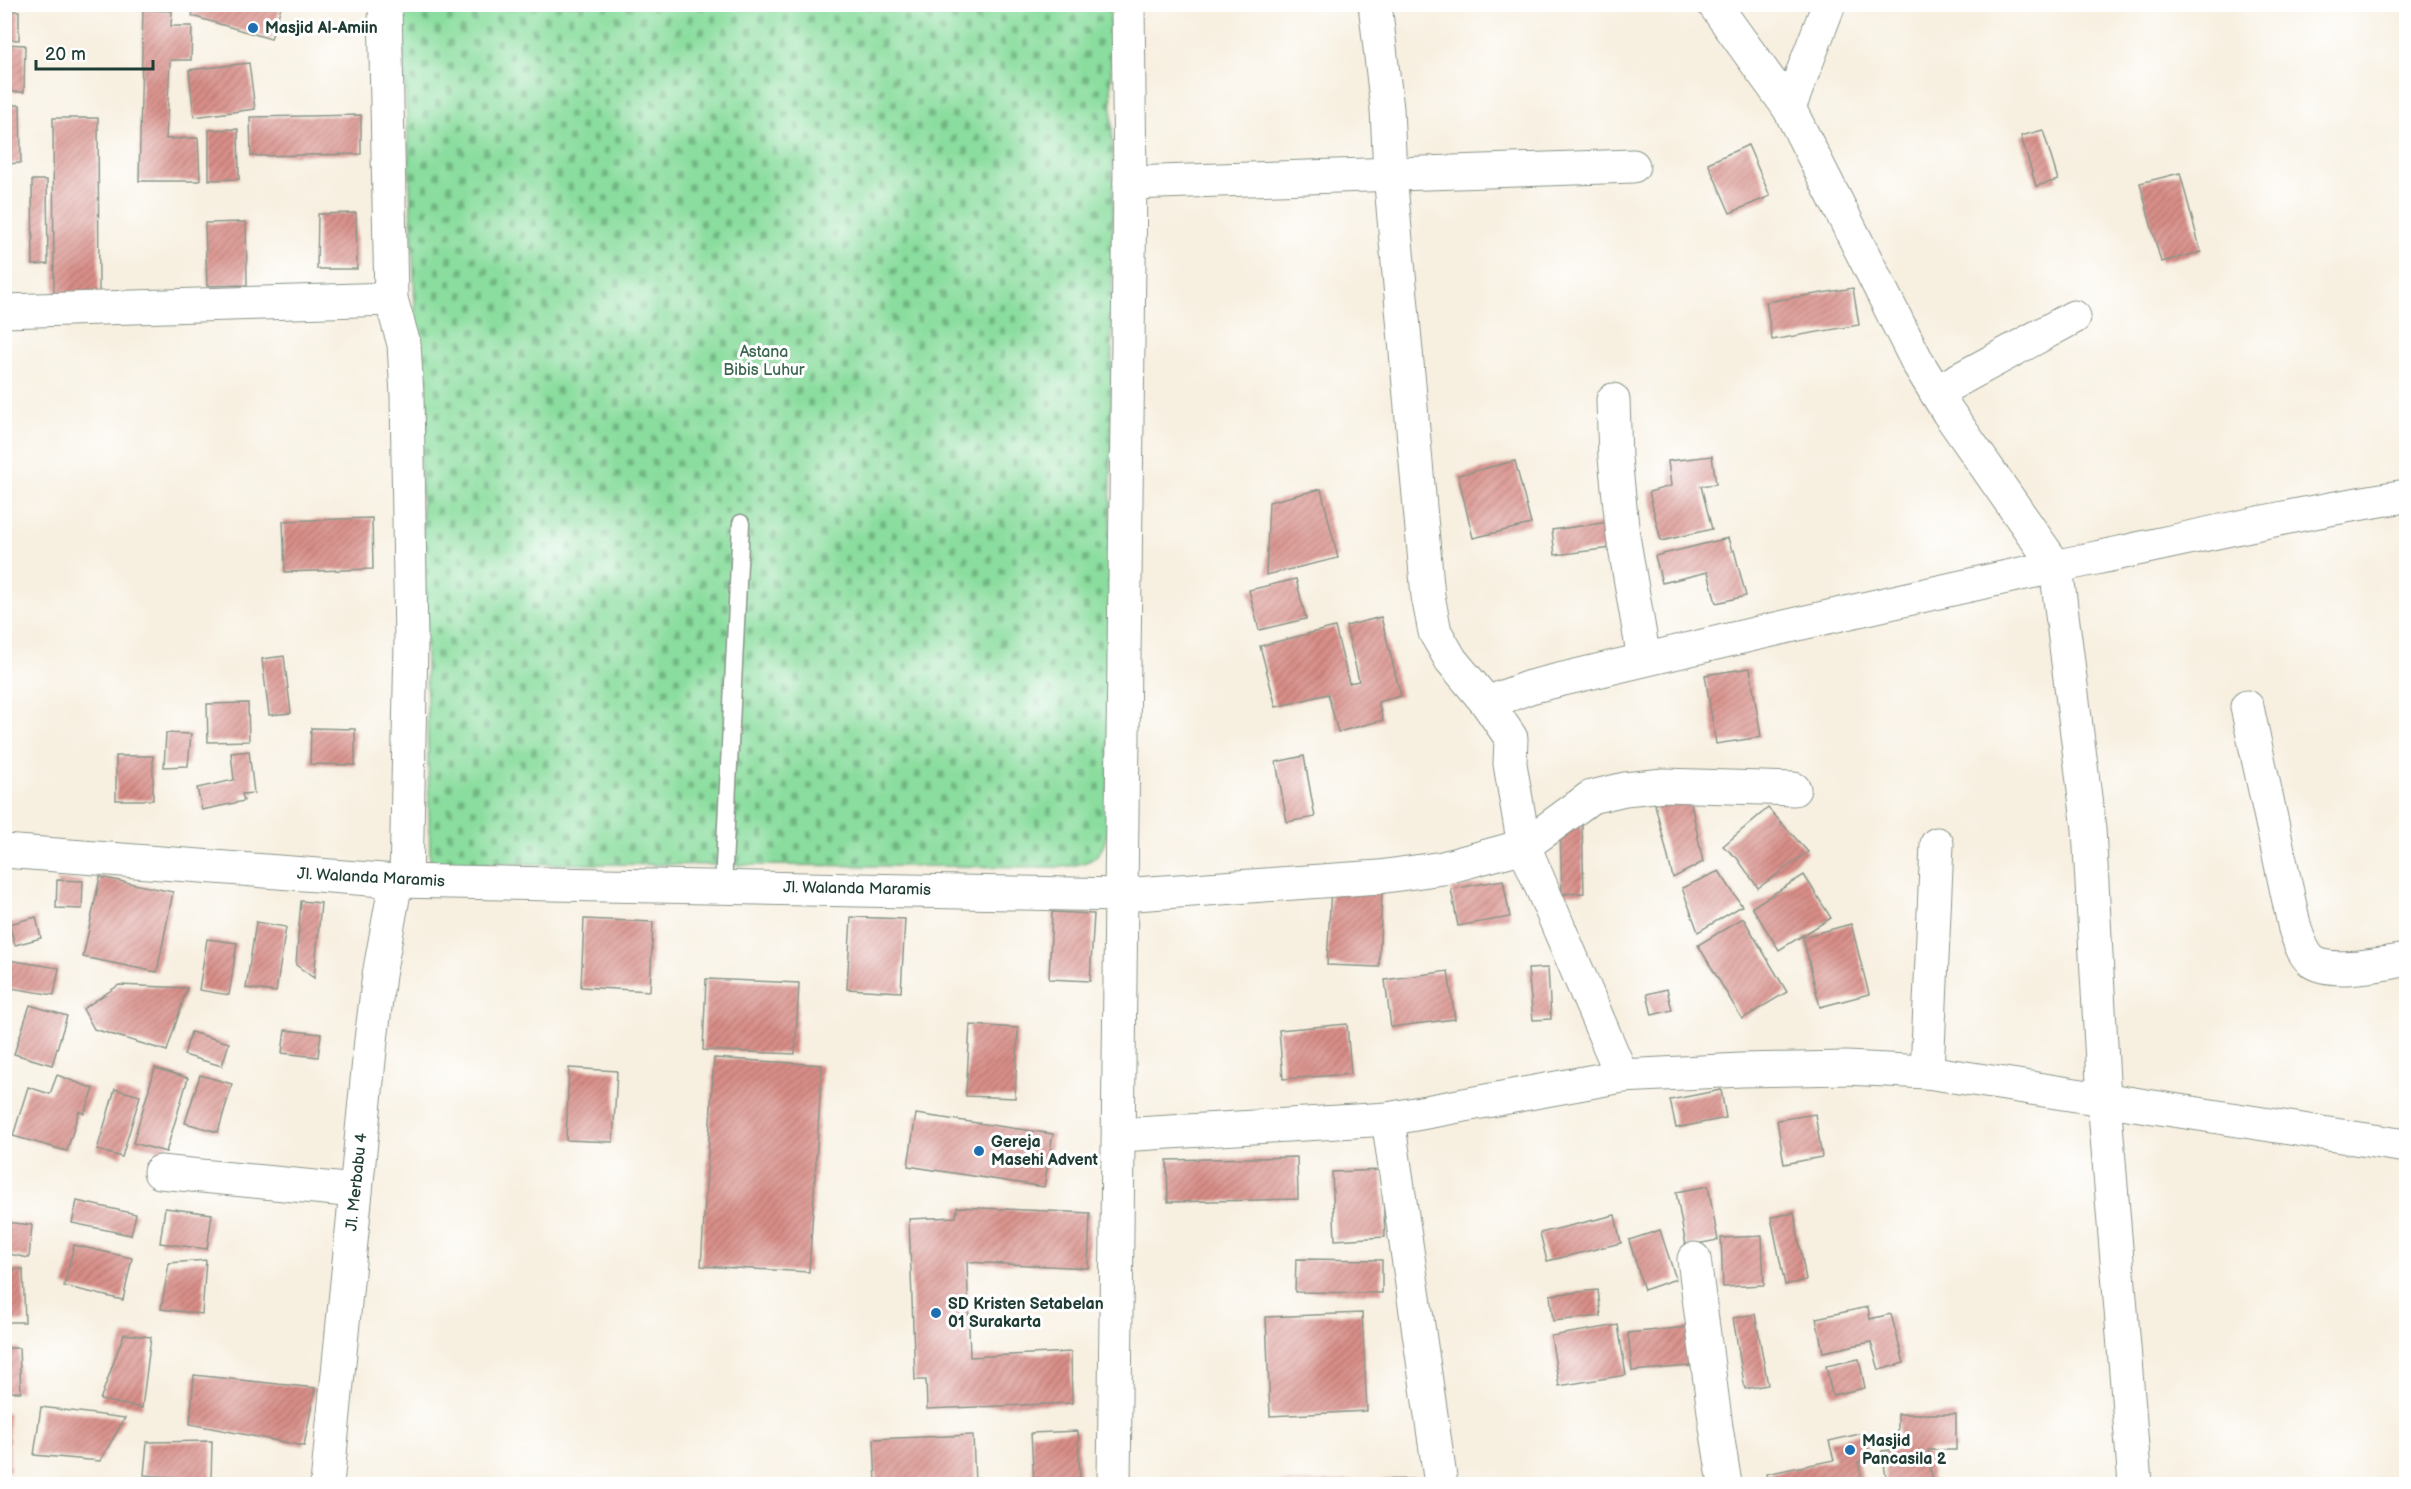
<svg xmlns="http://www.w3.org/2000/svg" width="2411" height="1489" font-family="'Balsamiq Sans',sans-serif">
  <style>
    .cemetery { fill: url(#cemetery-stones); stroke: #548d69; stroke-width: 1.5 }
    .building { fill: url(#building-hatch) }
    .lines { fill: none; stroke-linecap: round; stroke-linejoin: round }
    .service-casing { stroke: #8b968a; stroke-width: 19 }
    .minor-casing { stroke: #8b968a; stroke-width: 35 }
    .tertiary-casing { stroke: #8b968a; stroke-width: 35 }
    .service { stroke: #fff; stroke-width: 16 }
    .minor { stroke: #fff; stroke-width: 33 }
    .tertiary { stroke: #fff; stroke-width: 33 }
    .poi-dot { fill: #1f6fb2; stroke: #fff; stroke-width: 2 }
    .labels { text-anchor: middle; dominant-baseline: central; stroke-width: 6; stroke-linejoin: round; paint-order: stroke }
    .poi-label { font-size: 16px; font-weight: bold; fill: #1f3d34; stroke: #fff; text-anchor: start }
    .park-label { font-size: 16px; fill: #3a654e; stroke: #fff }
    .street-label { font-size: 16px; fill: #1f3d34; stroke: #fff }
  </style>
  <defs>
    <pattern id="cemetery-stones" width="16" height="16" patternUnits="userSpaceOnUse" patternTransform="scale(1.5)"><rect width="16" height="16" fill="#8add9e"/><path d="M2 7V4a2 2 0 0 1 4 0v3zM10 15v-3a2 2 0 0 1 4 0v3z" fill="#70b482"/></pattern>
    <pattern id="building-hatch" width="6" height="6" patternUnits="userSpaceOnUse" patternTransform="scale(1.5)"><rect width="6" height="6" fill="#d98e88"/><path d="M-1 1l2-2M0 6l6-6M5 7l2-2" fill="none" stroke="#af7570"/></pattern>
  </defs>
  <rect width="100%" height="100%" fill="#fff"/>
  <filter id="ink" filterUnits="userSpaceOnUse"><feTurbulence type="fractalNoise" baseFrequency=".0167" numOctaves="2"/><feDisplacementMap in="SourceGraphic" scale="12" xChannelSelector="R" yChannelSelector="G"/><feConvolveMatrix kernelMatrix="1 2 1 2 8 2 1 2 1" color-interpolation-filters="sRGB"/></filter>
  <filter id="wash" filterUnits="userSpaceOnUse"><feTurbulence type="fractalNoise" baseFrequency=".008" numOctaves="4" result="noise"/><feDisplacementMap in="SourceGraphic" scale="24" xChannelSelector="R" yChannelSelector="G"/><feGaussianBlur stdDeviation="1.35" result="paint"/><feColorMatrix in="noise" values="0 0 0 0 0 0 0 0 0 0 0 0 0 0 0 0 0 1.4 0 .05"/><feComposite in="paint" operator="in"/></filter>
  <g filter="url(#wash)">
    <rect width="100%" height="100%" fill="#f7efdf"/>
    <!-- cemetery -->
    <path class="cemetery" d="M401,5H1110L1113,192L1108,828C1104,860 1087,865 1058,867L430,863C425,577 417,290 401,5Z"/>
    <g id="blocks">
      <!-- building -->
      <g class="building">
        <path d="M195,4H282L271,39L192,16Z"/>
        <path d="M143,10L172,11L171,26H192L191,60H170L166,139L198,138L200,181H139Z"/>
        <path d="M4,11H19V40L4,39Z"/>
        <path d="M4,44L25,45L24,92H4Z"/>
        <path d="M249,63L255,109L194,117L189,70Z"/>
        <path d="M4,105H20L21,163L4,164Z"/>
        <path d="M361,115V154L251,156L250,117Z"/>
        <path d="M53,118H98L99,294L54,295Z"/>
        <path d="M238,129L239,179L209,180V130Z"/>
        <path d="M2043,130L2058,180L2036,186L2021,136Z"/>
        <path d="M1748,145L1770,196L1730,213L1708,163Z"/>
        <path d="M2180,173L2201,252L2161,262L2140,183Z"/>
        <path d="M32,180H47L48,264L33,265Z"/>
        <path d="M356,213L357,269H317L318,214Z"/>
        <path d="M246,222L247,285L207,286L205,223Z"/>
        <path d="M1853,288L1859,325L1772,340L1766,302Z"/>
        <path d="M1712,456L1716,484L1701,486L1712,529L1661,541L1649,492L1671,486L1668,461Z"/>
        <path d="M1515,461L1531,524L1473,538L1458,475Z"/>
        <path d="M1321,489L1338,558L1266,575L1269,502Z"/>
        <path d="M372,518L373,569L285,572L283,521Z"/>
        <path d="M1616,521L1620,547L1555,555L1552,530Z"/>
        <path d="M1728,538L1732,551L1734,550L1746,596L1716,603L1708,572L1662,583L1655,556Z"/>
        <path d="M1296,579L1306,619L1259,630L1249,590Z"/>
        <path d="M1381,617L1401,696L1378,702L1383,720L1338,732L1328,694L1276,707L1260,646L1335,627L1349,683L1359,681L1346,626Z"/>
        <path d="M284,656L291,713L269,715L262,659Z"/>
        <path d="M1750,668L1761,737L1716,744L1705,675Z"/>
        <path d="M248,703L249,741L208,742L207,704Z"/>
        <path d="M311,728L355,729V765L310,764Z"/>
        <path d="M166,733L191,734L188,766L164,767Z"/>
        <path d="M249,751L254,793L242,794L244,801L202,810L197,788L234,780L231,753Z"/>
        <rect x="116" y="756" width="37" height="44"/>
        <path d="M1304,756L1315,817L1287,822L1276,762Z"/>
        <path d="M1689,793L1703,862L1673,878L1654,800Z"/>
        <path d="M1768,808L1808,852L1758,888L1737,858L1723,846Z"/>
        <path d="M1582,825L1584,893L1562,894L1560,826Z"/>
        <path d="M1719,871L1742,906L1698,932L1682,888Z"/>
        <path d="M1804,875L1831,918L1779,950L1752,907Z"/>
        <path d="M100,877L173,892L157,972L83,957Z"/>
        <path d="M57,880L83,881L82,909L56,908Z"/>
        <path d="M1503,880L1510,917L1458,926L1451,889Z"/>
        <path d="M1331,887L1382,890L1379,967L1327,965Z"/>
        <path d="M301,901L321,903L314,978L296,965Z"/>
        <path d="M1052,912L1094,914L1090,981L1049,979Z"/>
        <path d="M36,917L41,938L15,945L9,924Z"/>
        <path d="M851,917L905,919L901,992L847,989Z"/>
        <path d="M1743,918L1787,992L1742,1019L1698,945Z"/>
        <path d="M584,919L653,922L650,991L581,987Z"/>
        <path d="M256,922L286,927L276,992L246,988Z"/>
        <path d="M1851,924L1869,994L1820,1007L1803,937Z"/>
        <path d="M207,939L237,943L229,995L199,990Z"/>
        <path d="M8,960L59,968L54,995L4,987Z"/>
        <path d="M1548,968L1551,1019L1533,1020L1528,969Z"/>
        <path d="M1448,971L1455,1019L1391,1027L1385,980Z"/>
        <path d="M706,979L799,983L795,1054L703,1050Z"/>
        <path d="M119,985L187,988L167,1051L94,1029L83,1009Z"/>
        <path d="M1667,989L1672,1010L1652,1015L1647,994Z"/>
        <path d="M30,1005L67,1016L52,1065L14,1054Z"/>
        <path d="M1347,1024L1351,1074L1283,1079L1279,1030Z"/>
        <path d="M970,1025L1018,1028L1015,1098L966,1096Z"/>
        <path d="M285,1030L321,1034L318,1057L282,1053Z"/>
        <path d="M191,1032L229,1043L222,1066L184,1055Z"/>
        <path d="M714,1058L822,1065L809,1272L701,1266Z"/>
        <path d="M155,1068L188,1078L166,1152L133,1143Z"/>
        <path d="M569,1068L617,1071L613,1142L566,1140Z"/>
        <path d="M57,1075L94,1089L84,1114L79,1111L67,1151L13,1136L28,1087L50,1094Z"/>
        <path d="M200,1075L232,1084L218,1132L185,1123Z"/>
        <path d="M115,1089L140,1096L122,1157L97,1150Z"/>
        <path d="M1721,1090L1726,1118L1676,1128L1670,1100Z"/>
        <path d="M916,1114L1053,1134L1044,1187L908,1166Z"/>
        <path d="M1815,1114L1822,1157L1784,1164L1777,1120Z"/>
        <path d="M1297,1157L1298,1199L1168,1202L1167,1160Z"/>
        <path d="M1382,1170L1385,1237L1335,1240L1332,1172Z"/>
        <path d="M1708,1186L1718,1240L1686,1246L1676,1192Z"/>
        <path d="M77,1201L136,1214L131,1235L72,1223Z"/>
        <path d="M957,1207L1090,1213L1088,1268L967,1262L970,1357L1071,1352L1072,1403L927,1409L926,1380H915L909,1219L956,1217Z"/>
        <path d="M165,1208L212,1214L207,1249L160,1243Z"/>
        <path d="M1794,1213L1806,1280L1785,1285L1771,1217Z"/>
        <path d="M1615,1215L1621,1243L1547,1261L1540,1233Z"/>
        <path d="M4,1222L32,1225L29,1258L4,1253Z"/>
        <path d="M1660,1230L1676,1279L1644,1290L1629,1240Z"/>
        <path d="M1762,1236L1764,1285L1723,1287L1721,1238Z"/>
        <path d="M74,1245L132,1258L123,1300L64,1286Z"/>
        <path d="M1296,1259L1382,1260V1293L1295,1292Z"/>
        <path d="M206,1260L202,1314L161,1309L169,1263Z"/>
        <path d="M23,1269L25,1322H4V1270Z"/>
        <path d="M1598,1290L1601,1316L1553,1321L1550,1295Z"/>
        <path d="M1868,1307L1870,1319L1891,1314L1904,1363L1879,1370L1871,1342L1823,1352L1816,1318Z"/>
        <path d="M1362,1313L1367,1411L1270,1416L1266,1317Z"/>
        <path d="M1755,1314L1768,1385L1745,1389L1733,1318Z"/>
        <path d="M1618,1325L1626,1375L1559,1386L1551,1336Z"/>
        <path d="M1698,1326L1701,1365L1632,1371L1628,1333Z"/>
        <path d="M124,1334L151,1337L142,1408L100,1400Z"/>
        <path d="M5,1348H19L21,1392H5Z"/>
        <path d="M1859,1359L1865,1388L1832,1395L1826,1366Z"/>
        <path d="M194,1375L315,1388L304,1446L190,1424Z"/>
        <path d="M41,1407L125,1418L100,1461L34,1455Z"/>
        <path d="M4,1412H8L10,1471H4Z"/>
        <path d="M1898,1414H1956V1450H1928L1933,1484H1887L1882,1451L1898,1449Z"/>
        <path d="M1078,1431L1080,1484H1034L1031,1433Z"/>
        <path d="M1864,1433L1870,1459L1858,1462L1863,1484H1768L1766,1474L1834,1460L1829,1441Z"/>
        <path d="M973,1435L975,1484H876L874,1439Z"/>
        <path d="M212,1441L211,1480L144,1475L147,1442Z"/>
        <path d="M1414,1479L1415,1484H1264V1483Z"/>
      </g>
    </g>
  </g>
  <g filter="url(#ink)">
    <use href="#blocks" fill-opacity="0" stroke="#8b968a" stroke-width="1.5"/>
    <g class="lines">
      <!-- service casing -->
      <g class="service-casing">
        <path id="service" d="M723,886L741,523"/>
      </g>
      <!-- minor casing -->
      <g class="minor-casing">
        <g id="minor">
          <path d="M385,4L391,299L404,344L407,395L411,642L406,881"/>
          <path d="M1128,4L1130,183L1121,895L1379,877L1443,868L1524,846L1510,764L1511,738L1487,703L1530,687C1718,642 1906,598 2096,558C2199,536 2302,512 2406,496"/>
          <path d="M1375,4L1387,109L1390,174L1428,596L1435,632L1451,660L1487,703"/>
          <path d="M1714,4L1789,108L1918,363L1948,412L2056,567L2089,829L2104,1099L2135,1484"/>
          <path d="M1789,108L1829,4"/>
          <path d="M1130,183L1633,166"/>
          <path d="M4,311L391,299"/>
          <path d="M1936,392L2074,317"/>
          <path d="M1613,400L1615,458L1623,536L1644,659"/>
          <path d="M2247,707L2295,929C2299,940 2303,955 2313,962C2333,975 2384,963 2406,960"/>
          <path d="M1927,1072L1937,844"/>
          <path d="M1622,1076L1524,846L1591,797L1625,789L1664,785L1794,789"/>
          <path d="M1388,1119L1441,1484"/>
          <path d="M1119,1135L1388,1119L1622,1076L1741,1070L1846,1068L1927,1072L2406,1146"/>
          <path d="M160,1172L356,1191"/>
          <path d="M1694,1259L1716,1427L1725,1484"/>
          <path d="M327,1484L371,1040L379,975L396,881"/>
        </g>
      </g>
      <!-- tertiary casing -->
      <g class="tertiary-casing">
        <path id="tertiary" d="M4,851L396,881L1121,895L1114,1484"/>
      </g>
      <!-- service -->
      <use href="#service" class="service"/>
      <!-- minor -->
      <use href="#minor" class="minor"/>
      <!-- tertiary -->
      <use href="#tertiary" class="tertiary"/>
    </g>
  </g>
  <!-- markers -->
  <g class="poi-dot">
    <circle cx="253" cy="28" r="6"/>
    <circle cx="979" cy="1151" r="6"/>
    <circle cx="936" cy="1313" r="6"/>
    <circle cx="1850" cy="1450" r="6"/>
  </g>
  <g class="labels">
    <!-- poi labels -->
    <g class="poi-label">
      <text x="265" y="28">Masjid Al-Amiin</text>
      <text x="991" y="1142">Gereja<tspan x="991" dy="18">Masehi Advent</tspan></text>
      <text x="948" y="1304">SD Kristen Setabelan<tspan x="948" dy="18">01 Surakarta</tspan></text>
      <text x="1862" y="1441">Masjid<tspan x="1862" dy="18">Pancasila 2</tspan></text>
    </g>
    <!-- park labels -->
    <g class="park-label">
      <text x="764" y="352">Astana<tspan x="764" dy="18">Bibis Luhur</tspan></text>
    </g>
    <!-- street labels -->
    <g class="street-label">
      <text transform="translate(371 878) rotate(3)">Jl. Walanda Maramis</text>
      <text transform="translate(857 889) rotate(1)">Jl. Walanda Maramis</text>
      <text transform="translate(357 1182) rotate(-84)">Jl. Merbabu 4</text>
    </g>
  </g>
  <!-- margin -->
  <rect width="2411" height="1489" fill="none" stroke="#fff" stroke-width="24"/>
  <!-- scale -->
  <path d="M36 60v9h117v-9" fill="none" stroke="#1f3d34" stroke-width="3"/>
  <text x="45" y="60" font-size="18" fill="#1f3d34" stroke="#ffffff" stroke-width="4.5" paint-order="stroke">20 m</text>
</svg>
